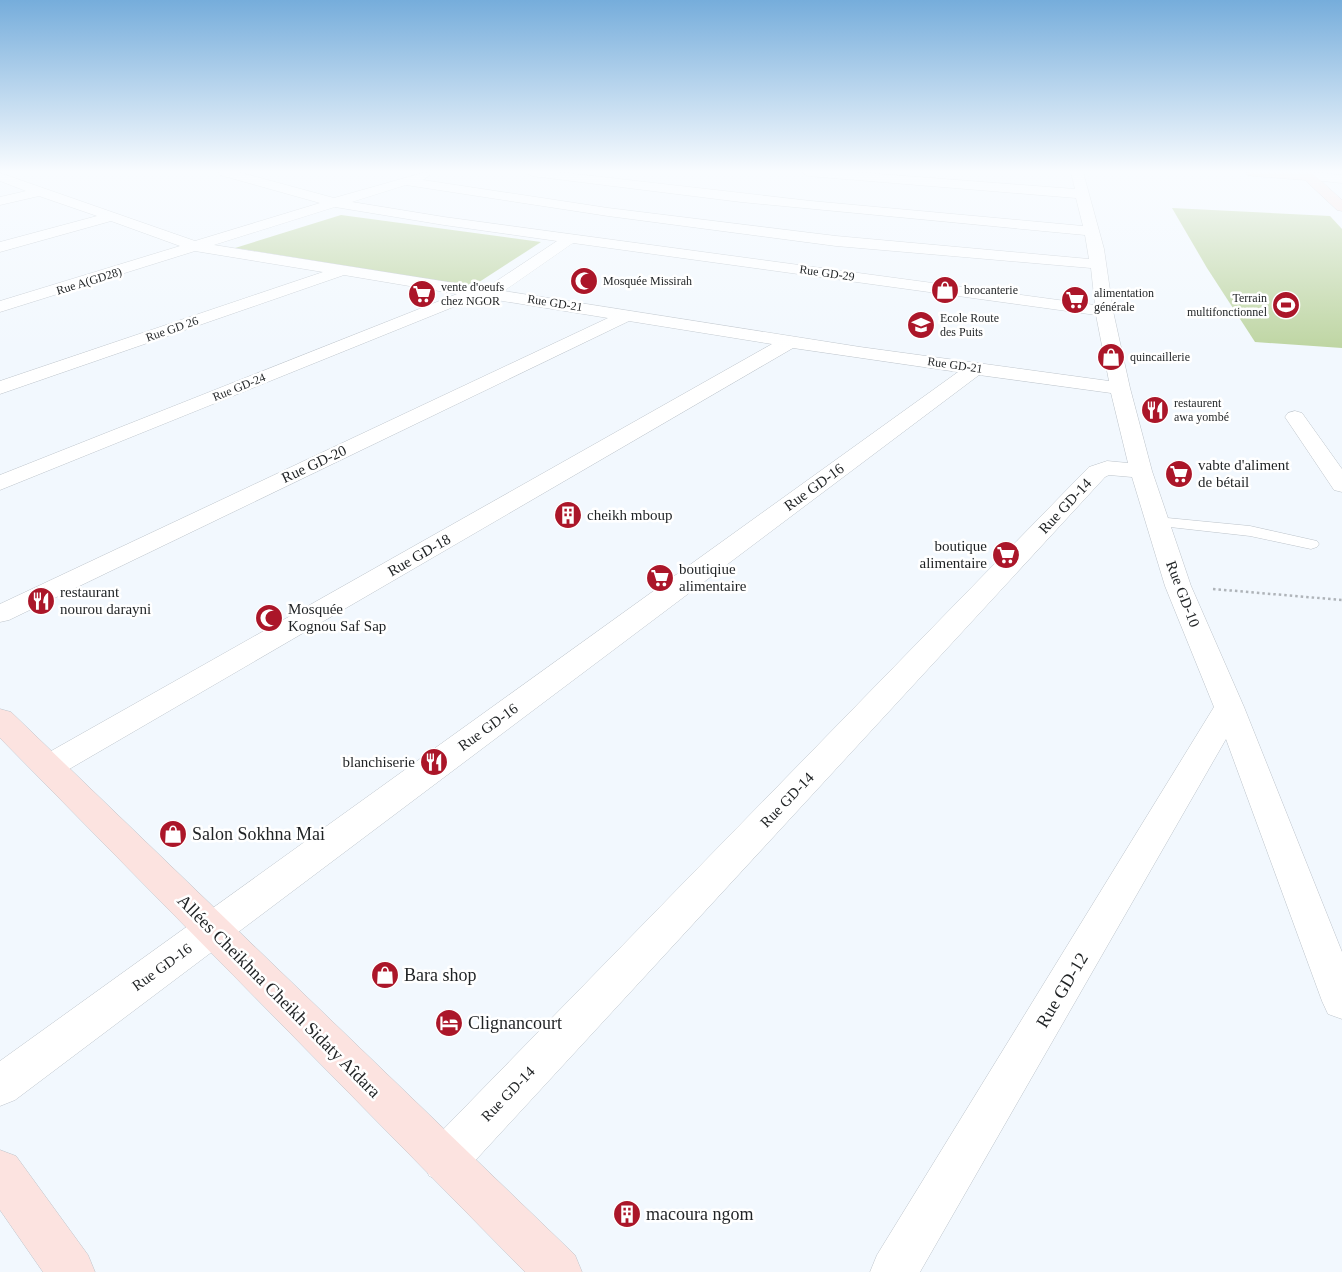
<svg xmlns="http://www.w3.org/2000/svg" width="1342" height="1272" font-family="'Times New Roman',serif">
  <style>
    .green { fill: #bed5a2 }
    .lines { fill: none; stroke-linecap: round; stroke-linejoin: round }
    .service-casing { stroke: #bdc4cb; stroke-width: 1 }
    .minor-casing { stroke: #bdc4cb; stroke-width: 1 }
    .secondary-casing { stroke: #bdc4cb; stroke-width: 1 }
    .path { stroke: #afb4b9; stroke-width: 2.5; stroke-dasharray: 2.5 3; stroke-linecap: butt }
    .service { fill: #fff; fill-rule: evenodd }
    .minor { fill: #fff; fill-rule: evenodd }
    .secondary { fill: #fce3e0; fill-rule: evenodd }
    .labels { text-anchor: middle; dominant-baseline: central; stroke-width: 5; stroke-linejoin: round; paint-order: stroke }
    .far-street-label { font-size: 12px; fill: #1f2224; stroke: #fff }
    .far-poi-label { font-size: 12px; fill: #1f2224; stroke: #fff; text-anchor: start }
    .street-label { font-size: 15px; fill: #1f2224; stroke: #fff }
    .poi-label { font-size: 15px; fill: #1f2224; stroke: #fff; text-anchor: start }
    .near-poi-label { font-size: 18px; fill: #1f2224; stroke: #fff; text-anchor: start }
    .near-street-label { font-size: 18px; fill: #1f2224; stroke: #fff }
  </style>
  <rect width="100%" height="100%" fill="#f2f8fe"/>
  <!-- green -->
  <g class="green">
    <path d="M1172,208L1330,216L1342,229V348L1255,342L1207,268Z"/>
    <path d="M341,215L541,242L473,286L235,248Z"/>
  </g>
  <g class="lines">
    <!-- service casing -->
    <g class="service-casing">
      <path id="service" d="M1157,517L1250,526L1317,541L1319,544L1317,547L1311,549L1250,536L1152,525L1149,522L1152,519Z"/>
    </g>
    <!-- minor casing -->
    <g class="minor-casing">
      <g id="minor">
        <path d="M219,172H238L334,198L426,172L430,175L423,180L608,208L836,236L1089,259L1085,235L741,202L532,176L526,172H558L811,201L1083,226L1076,198L808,176L802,172H853L1075,189L1071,172H1083L1104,249L1113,311L1130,388L1152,471L1191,586L1244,707L1342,952V1019L1328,1014L1322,1001L1226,739L920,1272H870L877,1255L1214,707L1165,586L1132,477L1109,475L1105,477L461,1176L445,1182L429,1176L423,1160L429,1144L1089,467L1107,461L1128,463L1111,393L979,375L15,1100L0,1106V1061L958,372L793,348L59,775L48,779L37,775L32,767L37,759L772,344L629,321L9,620L0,622V604L608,318L478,297L0,490V475L457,294L344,275L0,394V381L323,272L195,251L0,312V301L180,246L111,221L0,252V242L97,216L39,196L0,205V197L26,191L0,181V173L195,241L320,203L220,175ZM406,185L608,216L836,246L1091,268L1095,305L444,217L352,202ZM335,207L444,225L557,241L486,288L214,245ZM573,243L1096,315L1109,381L860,347L504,291Z"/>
        <path d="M1308,172L1342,175V183L1303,179L1301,176L1303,173Z"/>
        <path d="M1295,411L1302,413L1342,469V492L1334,490L1285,417L1288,413Z"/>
      </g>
    </g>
    <!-- secondary casing -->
    <g class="secondary-casing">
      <g id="secondary">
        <path d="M1247,172H1311L1342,200V211L1337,210L1305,180L1253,176L1248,175Z"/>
        <path d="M0,709L11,712L575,1255L582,1272H525L0,738Z"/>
        <path d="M0,1150L16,1156L88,1255L95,1272H43L0,1210Z"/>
      </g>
    </g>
    <!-- path -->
    <path class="path" d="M1213,589L1342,600"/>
    <!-- service -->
    <use href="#service" class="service"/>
    <!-- minor -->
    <use href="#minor" class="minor"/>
    <!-- secondary -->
    <use href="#secondary" class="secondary"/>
  </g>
  <!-- sky -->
  <linearGradient id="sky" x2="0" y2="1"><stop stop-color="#76addb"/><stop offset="0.49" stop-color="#f9fcff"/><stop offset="1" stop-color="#f9fcff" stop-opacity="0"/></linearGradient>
  <rect width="1342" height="350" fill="url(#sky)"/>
  <!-- icons -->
  <defs>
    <g id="mosque-disc" transform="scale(1.4375)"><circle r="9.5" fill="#ab1629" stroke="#fff"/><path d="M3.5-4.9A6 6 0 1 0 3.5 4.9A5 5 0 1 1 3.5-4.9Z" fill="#fff"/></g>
    <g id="shop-disc" transform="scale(1.4375)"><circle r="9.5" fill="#ab1629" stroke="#fff"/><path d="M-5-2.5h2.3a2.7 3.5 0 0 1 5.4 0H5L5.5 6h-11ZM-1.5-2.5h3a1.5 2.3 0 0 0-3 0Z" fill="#fff"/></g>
    <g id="supermarket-disc" transform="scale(1.4375)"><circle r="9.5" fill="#ab1629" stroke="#fff"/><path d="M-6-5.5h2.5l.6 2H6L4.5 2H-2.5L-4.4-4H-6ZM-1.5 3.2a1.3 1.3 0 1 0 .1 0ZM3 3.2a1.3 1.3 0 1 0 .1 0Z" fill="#fff"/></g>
    <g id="stadium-disc" transform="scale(1.4375)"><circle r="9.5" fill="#ab1629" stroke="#fff"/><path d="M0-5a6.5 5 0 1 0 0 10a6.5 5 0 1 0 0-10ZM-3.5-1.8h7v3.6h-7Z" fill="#fff"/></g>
    <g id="school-disc" transform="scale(1.4375)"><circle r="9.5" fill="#ab1629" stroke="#fff"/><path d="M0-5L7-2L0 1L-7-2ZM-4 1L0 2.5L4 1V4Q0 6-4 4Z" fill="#fff"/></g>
    <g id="restaurant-disc" transform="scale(1.4375)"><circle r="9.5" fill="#ab1629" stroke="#fff"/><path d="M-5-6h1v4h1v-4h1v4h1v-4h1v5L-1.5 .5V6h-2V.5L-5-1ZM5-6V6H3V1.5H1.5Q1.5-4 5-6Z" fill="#fff"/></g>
    <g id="building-disc" transform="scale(1.4375)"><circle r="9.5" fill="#ab1629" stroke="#fff"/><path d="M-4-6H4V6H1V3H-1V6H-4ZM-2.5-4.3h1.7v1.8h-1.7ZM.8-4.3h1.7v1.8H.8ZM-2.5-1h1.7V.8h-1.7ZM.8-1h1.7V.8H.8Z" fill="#fff"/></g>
    <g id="hotel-disc" transform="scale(1.4375)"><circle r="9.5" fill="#ab1629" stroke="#fff"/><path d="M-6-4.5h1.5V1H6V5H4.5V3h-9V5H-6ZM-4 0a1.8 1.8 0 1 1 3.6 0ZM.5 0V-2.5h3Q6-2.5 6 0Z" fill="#fff"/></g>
  </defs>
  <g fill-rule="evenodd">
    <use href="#mosque-disc" x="584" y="281"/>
    <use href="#shop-disc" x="945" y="290"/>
    <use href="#supermarket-disc" x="422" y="294"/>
    <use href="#supermarket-disc" x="1075" y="300"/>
    <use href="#stadium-disc" x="1286" y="305"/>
    <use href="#school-disc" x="921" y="325"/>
    <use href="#shop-disc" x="1111" y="357"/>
    <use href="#restaurant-disc" x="1155" y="410"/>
    <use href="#supermarket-disc" x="1179" y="474"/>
    <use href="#building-disc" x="568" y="515"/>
    <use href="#supermarket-disc" x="1006" y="555"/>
    <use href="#supermarket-disc" x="660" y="578"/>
    <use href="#restaurant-disc" x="41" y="601"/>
    <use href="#mosque-disc" x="269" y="618"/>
    <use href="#restaurant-disc" x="434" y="762"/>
    <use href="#shop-disc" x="173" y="834"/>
    <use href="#shop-disc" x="385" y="975"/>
    <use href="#hotel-disc" x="449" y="1023"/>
    <use href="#building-disc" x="627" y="1214"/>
  </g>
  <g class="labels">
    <!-- far-street labels -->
    <g class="far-street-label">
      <text transform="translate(827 273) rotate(8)">Rue GD-29</text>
      <text transform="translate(89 281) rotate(-17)">Rue A(GD28)</text>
      <text transform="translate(555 303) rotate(9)">Rue GD-21</text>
      <text transform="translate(172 329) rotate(-19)">Rue GD 26</text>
      <text transform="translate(955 365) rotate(8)">Rue GD-21</text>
      <text transform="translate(239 387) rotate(-22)">Rue GD-24</text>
    </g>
    <!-- far-poi labels -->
    <g class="far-poi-label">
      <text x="603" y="281">Mosquée Missirah</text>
      <text x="441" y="287">vente d'oeufs<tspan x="441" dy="14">chez NGOR</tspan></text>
      <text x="964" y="290">brocanterie</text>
      <text x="1094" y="293">alimentation<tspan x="1094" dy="14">générale</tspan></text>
      <text x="1267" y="298" text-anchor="end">Terrain<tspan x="1267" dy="14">multifonctionnel</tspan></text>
      <text x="940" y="318">Ecole Route<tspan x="940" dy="14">des Puits</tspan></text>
      <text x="1130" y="357">quincaillerie</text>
      <text x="1174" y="403">restaurent<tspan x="1174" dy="14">awa yombé</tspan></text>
    </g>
    <!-- street labels -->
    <g class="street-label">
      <text transform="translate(314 464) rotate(-25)">Rue GD-20</text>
      <text transform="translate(814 487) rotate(-36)">Rue GD-16</text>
      <text transform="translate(1065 506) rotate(-47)">Rue GD-14</text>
      <text transform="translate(419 555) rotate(-30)">Rue GD-18</text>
      <text transform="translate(1183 594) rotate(69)">Rue GD-10</text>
      <text transform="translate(488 727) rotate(-36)">Rue GD-16</text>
      <text transform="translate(787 800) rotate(-46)">Rue GD-14</text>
      <text transform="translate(162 967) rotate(-36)">Rue GD-16</text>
      <text transform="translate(508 1094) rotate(-46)">Rue GD-14</text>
    </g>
    <!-- poi labels -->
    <g class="poi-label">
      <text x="1198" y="465">vabte d'aliment<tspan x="1198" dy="17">de bétail</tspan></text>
      <text x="587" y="515">cheikh mboup</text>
      <text x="987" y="546" text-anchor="end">boutique<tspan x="987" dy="17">alimentaire</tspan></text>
      <text x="679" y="569">boutiqiue<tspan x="679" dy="17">alimentaire</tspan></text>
      <text x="60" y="592">restaurant<tspan x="60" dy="17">nourou darayni</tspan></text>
      <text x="288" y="609">Mosquée<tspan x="288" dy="17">Kognou Saf Sap</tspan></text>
      <text x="415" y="762" text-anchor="end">blanchiserie</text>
    </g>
    <!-- near-poi labels -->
    <g class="near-poi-label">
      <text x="192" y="834">Salon Sokhna Mai</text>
      <text x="404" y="975">Bara shop</text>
      <text x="468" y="1023">Clignancourt</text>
      <text x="646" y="1214">macoura ngom</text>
    </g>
    <!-- near-street labels -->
    <g class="near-street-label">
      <text transform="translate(1062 990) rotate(-59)">Rue GD-12</text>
      <text transform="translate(279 996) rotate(45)">Allées Cheikhna Cheikh Sidaty Aîdara</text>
    </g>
  </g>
</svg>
